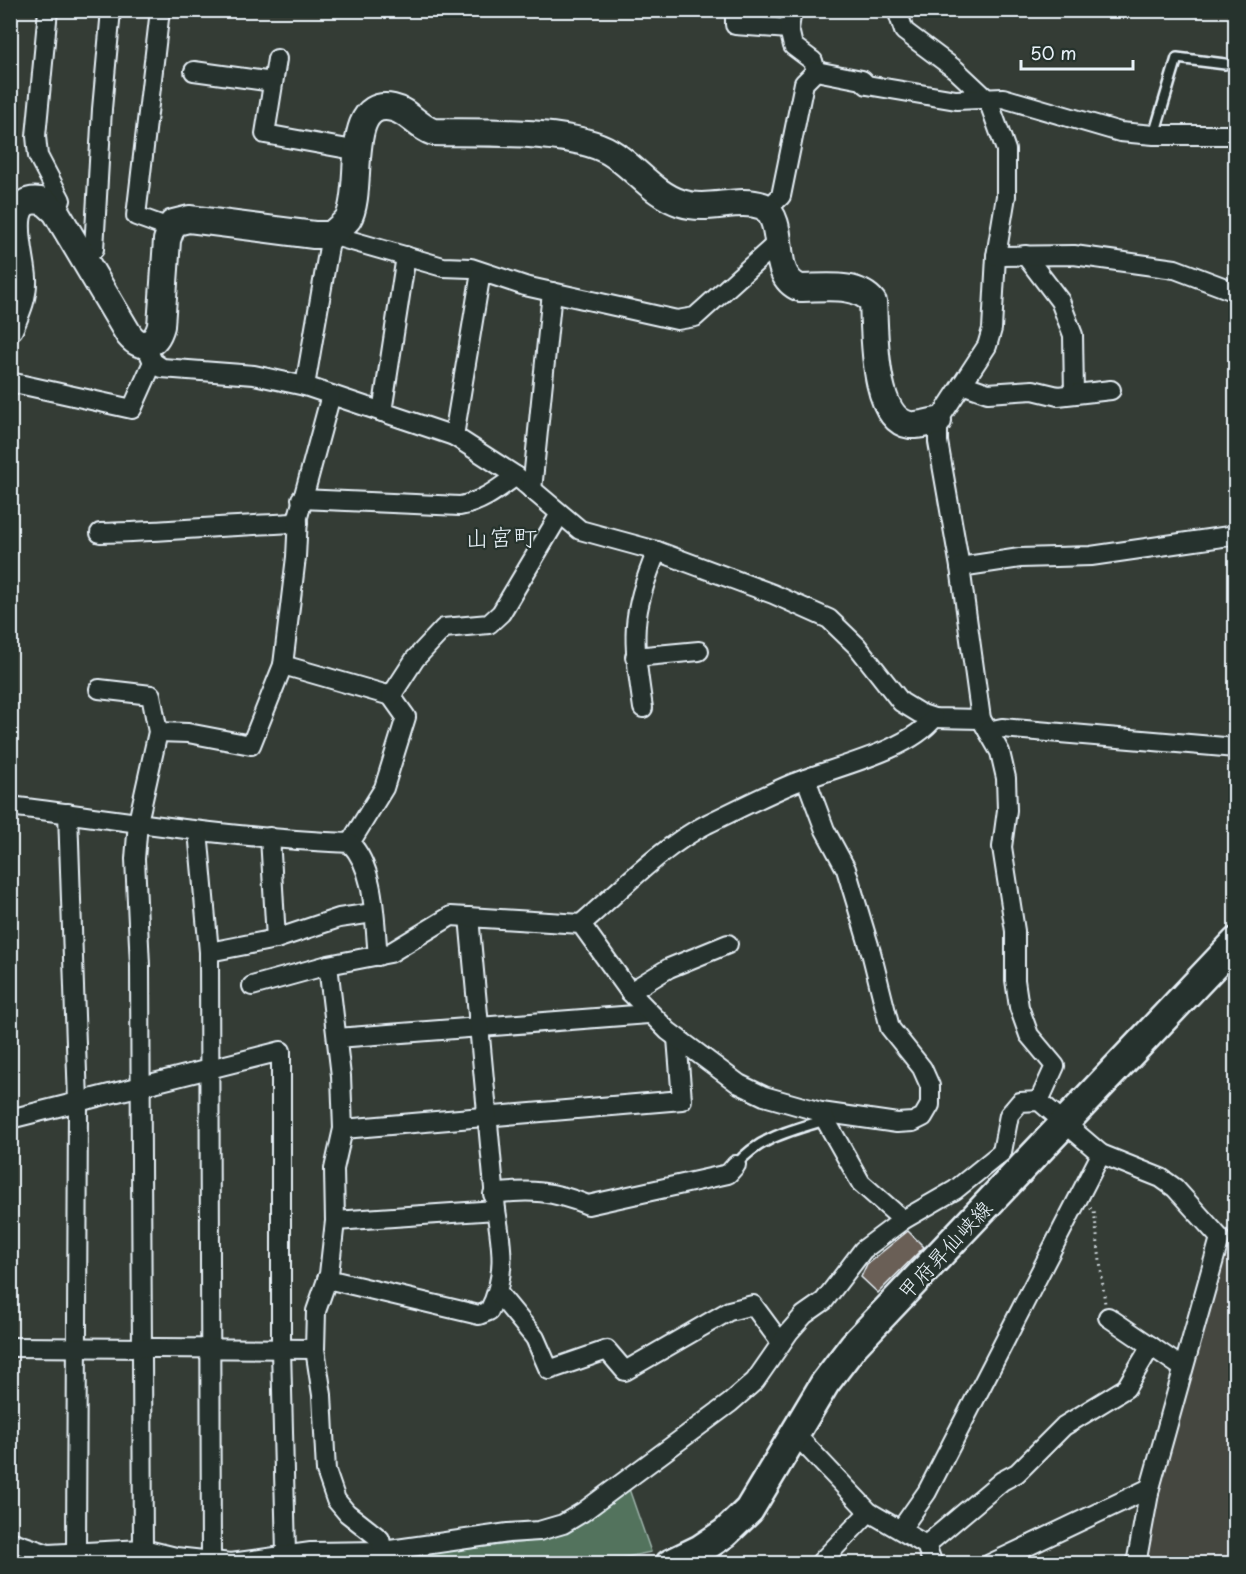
<svg xmlns="http://www.w3.org/2000/svg" width="1246" height="1574" font-family="'Playpen Sans','Klee One',sans-serif">
  <style>
    .built { fill: #44463f }
    .green { fill: #52735d; stroke: #9db2aa; stroke-width: 1.5 }
    .building { fill: #6a5f56; stroke: #e8f1f8; stroke-width: 1.5 }
    .lines { fill: none; stroke-linecap: round; stroke-linejoin: round }
    .lane-casing { stroke: #e8f1f8; stroke-width: 14 }
    .street-casing { stroke: #e8f1f8; stroke-width: 22 }
    .secondary-casing { stroke: #e8f1f8; stroke-width: 30 }
    .primary-casing { stroke: #e8f1f8; stroke-width: 33 }
    .path { stroke: #e8f1f8; stroke-width: 3; stroke-dasharray: 1.5 4.5; stroke-linecap: butt }
    .lane { stroke: #26332d; stroke-width: 9 }
    .street { stroke: #26332d; stroke-width: 18 }
    .secondary { stroke: #26332d; stroke-width: 26 }
    .primary { stroke: #26332d; stroke-width: 28 }
    .labels { text-anchor: middle; dominant-baseline: central; stroke-width: 4.5; stroke-linejoin: round; paint-order: stroke }
    .street-label { font-size: 21px; fill: #e8f1f8; stroke: #26332d }
    .quarter-label { font-size: 24px; fill: #e8f1f8; stroke: #26332d }
  </style>
  <rect width="100%" height="100%" fill="#343c35"/>
  <filter id="ink" filterUnits="userSpaceOnUse"><feTurbulence type="fractalNoise" baseFrequency=".0167" numOctaves="2"/><feDisplacementMap in="SourceGraphic" scale="12" xChannelSelector="R" yChannelSelector="G"/><feConvolveMatrix kernelMatrix="1 2 1 2 8 2 1 2 1" color-interpolation-filters="sRGB"/></filter>
  <g filter="url(#ink)">
    <!-- built -->
    <path class="built" d="M1235,1235V1563L1136,1564L1220,1238Z"/>
    <!-- green -->
    <path class="green" d="M628,1486L651,1552L593,1564H300L383,1559L543,1540L566,1532Z"/>
    <!-- building -->
    <path class="building" d="M908,1231L924,1247L878,1293L861,1277L867,1264Z"/>
    <g class="lines">
      <!-- lane casing -->
      <g class="lane-casing">
        <g id="lane">
          <path d="M1154,135L1177,58L1225,64"/>
          <path d="M736,1165C758,1138 792,1130 825,1120"/>
        </g>
      </g>
      <!-- street casing -->
      <g class="street-casing">
        <g id="street">
          <path d="M48,10L36,136L38,156L61,200L56,212"/>
          <path d="M160,10L136,216L169,228"/>
          <path d="M735,10V25L789,29"/>
          <path d="M792,10L789,29L793,46L813,61L816,71"/>
          <path d="M897,10L904,31L956,70L988,100L1006,150V196L996,256L992,329L987,346L938,421V442L960,567L981,719L1000,752L1006,778L1007,810L1002,847L1015,931V980L1019,1007L1029,1035L1055,1066L1039,1101"/>
          <path d="M277,59L265,134L359,151"/>
          <path d="M194,71L273,82"/>
          <path d="M767,209L781,196L804,83L816,71L862,80L867,85L956,100L1003,98L1120,132L1154,135H1236"/>
          <path d="M1025,255L1060,301L1073,335L1074,394"/>
          <path d="M996,256L1074,255L1175,269L1236,292"/>
          <path d="M84,258L94,249L102,109L111,10"/>
          <path d="M146,346L153,362L162,368L254,375L305,386L454,436L516,476L580,530L657,551L773,594L829,619L857,646L901,702L919,713L934,718L981,719"/>
          <path d="M10,382L132,409L153,362"/>
          <path d="M962,384L988,393L1033,390L1058,396L1111,390"/>
          <path d="M305,386L331,235L443,267L471,268L525,286L677,320L695,317L777,243"/>
          <path d="M382,412L406,256"/>
          <path d="M454,436L481,272"/>
          <path d="M532,490L552,292"/>
          <path d="M301,499L460,506C482,502 498,489 516,476"/>
          <path d="M100,533C166,532 231,525 298,523"/>
          <path d="M960,567L1020,558L1091,556L1236,535"/>
          <path d="M635,657L699,651"/>
          <path d="M283,665L391,696L406,717L384,788L350,843"/>
          <path d="M99,689L151,695L158,732L138,822L135,859L140,966L143,1549"/>
          <path d="M391,696L415,659L444,628L489,624L501,613L560,514"/>
          <path d="M643,708C633,639 629,617 657,551"/>
          <path d="M988,731L1002,728L1236,748"/>
          <path d="M158,732L188,733L251,745L283,665L296,557L298,517L331,395"/>
          <path d="M806,779L825,830L846,869L871,952L890,1028L922,1068L930,1086V1105L923,1117L913,1122L897,1123L821,1112"/>
          <path d="M10,806C123,820 236,839 350,843C376,870 374,920 378,956"/>
          <path d="M68,813L78,1102L76,1552"/>
          <path d="M198,831L209,952L211,1561"/>
          <path d="M270,837L276,939"/>
          <path d="M581,924C621,890 660,848 707,824C736,810 765,795 794,783C834,767 909,751 934,718"/>
          <path d="M209,952L276,939L339,918L373,913"/>
          <path d="M252,986L328,965"/>
          <path d="M630,992L669,968L728,944"/>
          <path d="M337,1038L648,1014"/>
          <path d="M10,1119L281,1051V1349L286,1554"/>
          <path d="M343,1129L682,1100L677,1038"/>
          <path d="M493,1194C531,1189 553,1191 588,1205L728,1174L736,1165"/>
          <path d="M335,1221L496,1210L469,917"/>
          <path d="M327,1279L479,1315L489,1311C507,1277 502,1246 496,1210"/>
          <path d="M498,1293L535,1338L549,1370L607,1350L625,1371L729,1311L753,1305L781,1343"/>
          <path d="M1108,1317L1183,1368"/>
          <path d="M10,1347L315,1349"/>
          <path d="M795,1434L869,1512L926,1545L933,1564"/>
          <path d="M901,1529L927,1492L1101,1154"/>
          <path d="M10,1541L48,1554L143,1549L176,1557L231,1563L311,1552L383,1551L508,1533L539,1531L563,1524L583,1512L730,1403L755,1381L789,1332L804,1315L824,1301L863,1250L903,1220L955,1190L1002,1152L1009,1115L1020,1102L1039,1101L1101,1154L1161,1178L1175,1188L1220,1238L1150,1488L1136,1564"/>
          <path d="M926,1545L1002,1481L1017,1473L1064,1426L1126,1388L1151,1346"/>
          <path d="M383,1551L380,1539L347,1513L336,1500L326,1471L322,1395L315,1349L316,1311L329,1274L335,1221L334,1169L343,1129L341,1076L328,965L390,953L451,916L581,924L630,992L668,1031L739,1084L764,1096L821,1112L861,1183L903,1220"/>
          <path d="M819,1564L869,1512"/>
          <path d="M990,1564L1150,1488"/>
        </g>
      </g>
      <!-- secondary casing -->
      <g class="secondary-casing">
        <path id="secondary" d="M10,327C17,311 24,296 23,278C22,255 0,190 45,202L56,212L129,335C143,352 156,344 161,326L167,240L173,223L189,219L314,235H331C337,230 343,225 348,219C365,190 342,97 393,108C408,111 418,127 433,132C478,133 573,129 610,152C634,166 654,195 681,203C708,212 737,197 763,206C789,224 767,275 800,288C824,288 857,282 873,302C875,330 872,419 910,425C918,426 930,422 938,421"/>
      </g>
      <!-- primary casing -->
      <g class="primary-casing">
        <path id="primary" d="M670,1564L701,1549L725,1533L749,1510L825,1383L854,1345L1236,942"/>
      </g>
      <!-- path -->
      <path class="path" d="M1090,1208L1094,1210L1105,1304"/>
      <!-- lane -->
      <use href="#lane" class="lane"/>
      <!-- street -->
      <use href="#street" class="street"/>
      <!-- secondary -->
      <use href="#secondary" class="secondary"/>
      <!-- primary -->
      <use href="#primary" class="primary"/>
    </g>
  </g>
  <g class="labels">
    <!-- street labels -->
    <g class="street-label">
      <text transform="translate(944 1249) rotate(-47)">甲府昇仙峡線</text>
    </g>
    <!-- quarter labels -->
    <g class="quarter-label">
      <text x="501" y="536">山宮町</text>
    </g>
  </g>
  <!-- margin -->
  <rect width="1246" height="1574" fill="none" stroke="#26332d" stroke-width="36"/>
  <rect x="18" y="18" width="1210" height="1538" fill="none" stroke="#e8f1f8" stroke-width="2" filter="url(#ink)"/>
  <!-- scale -->
  <path d="M1021 60v9h112v-9" fill="none" stroke="#e8f1f8" stroke-width="3"/>
  <text x="1030" y="60" font-size="18" fill="#e8f1f8" stroke="#26332d" stroke-width="4.5" paint-order="stroke">50 m</text>
</svg>
